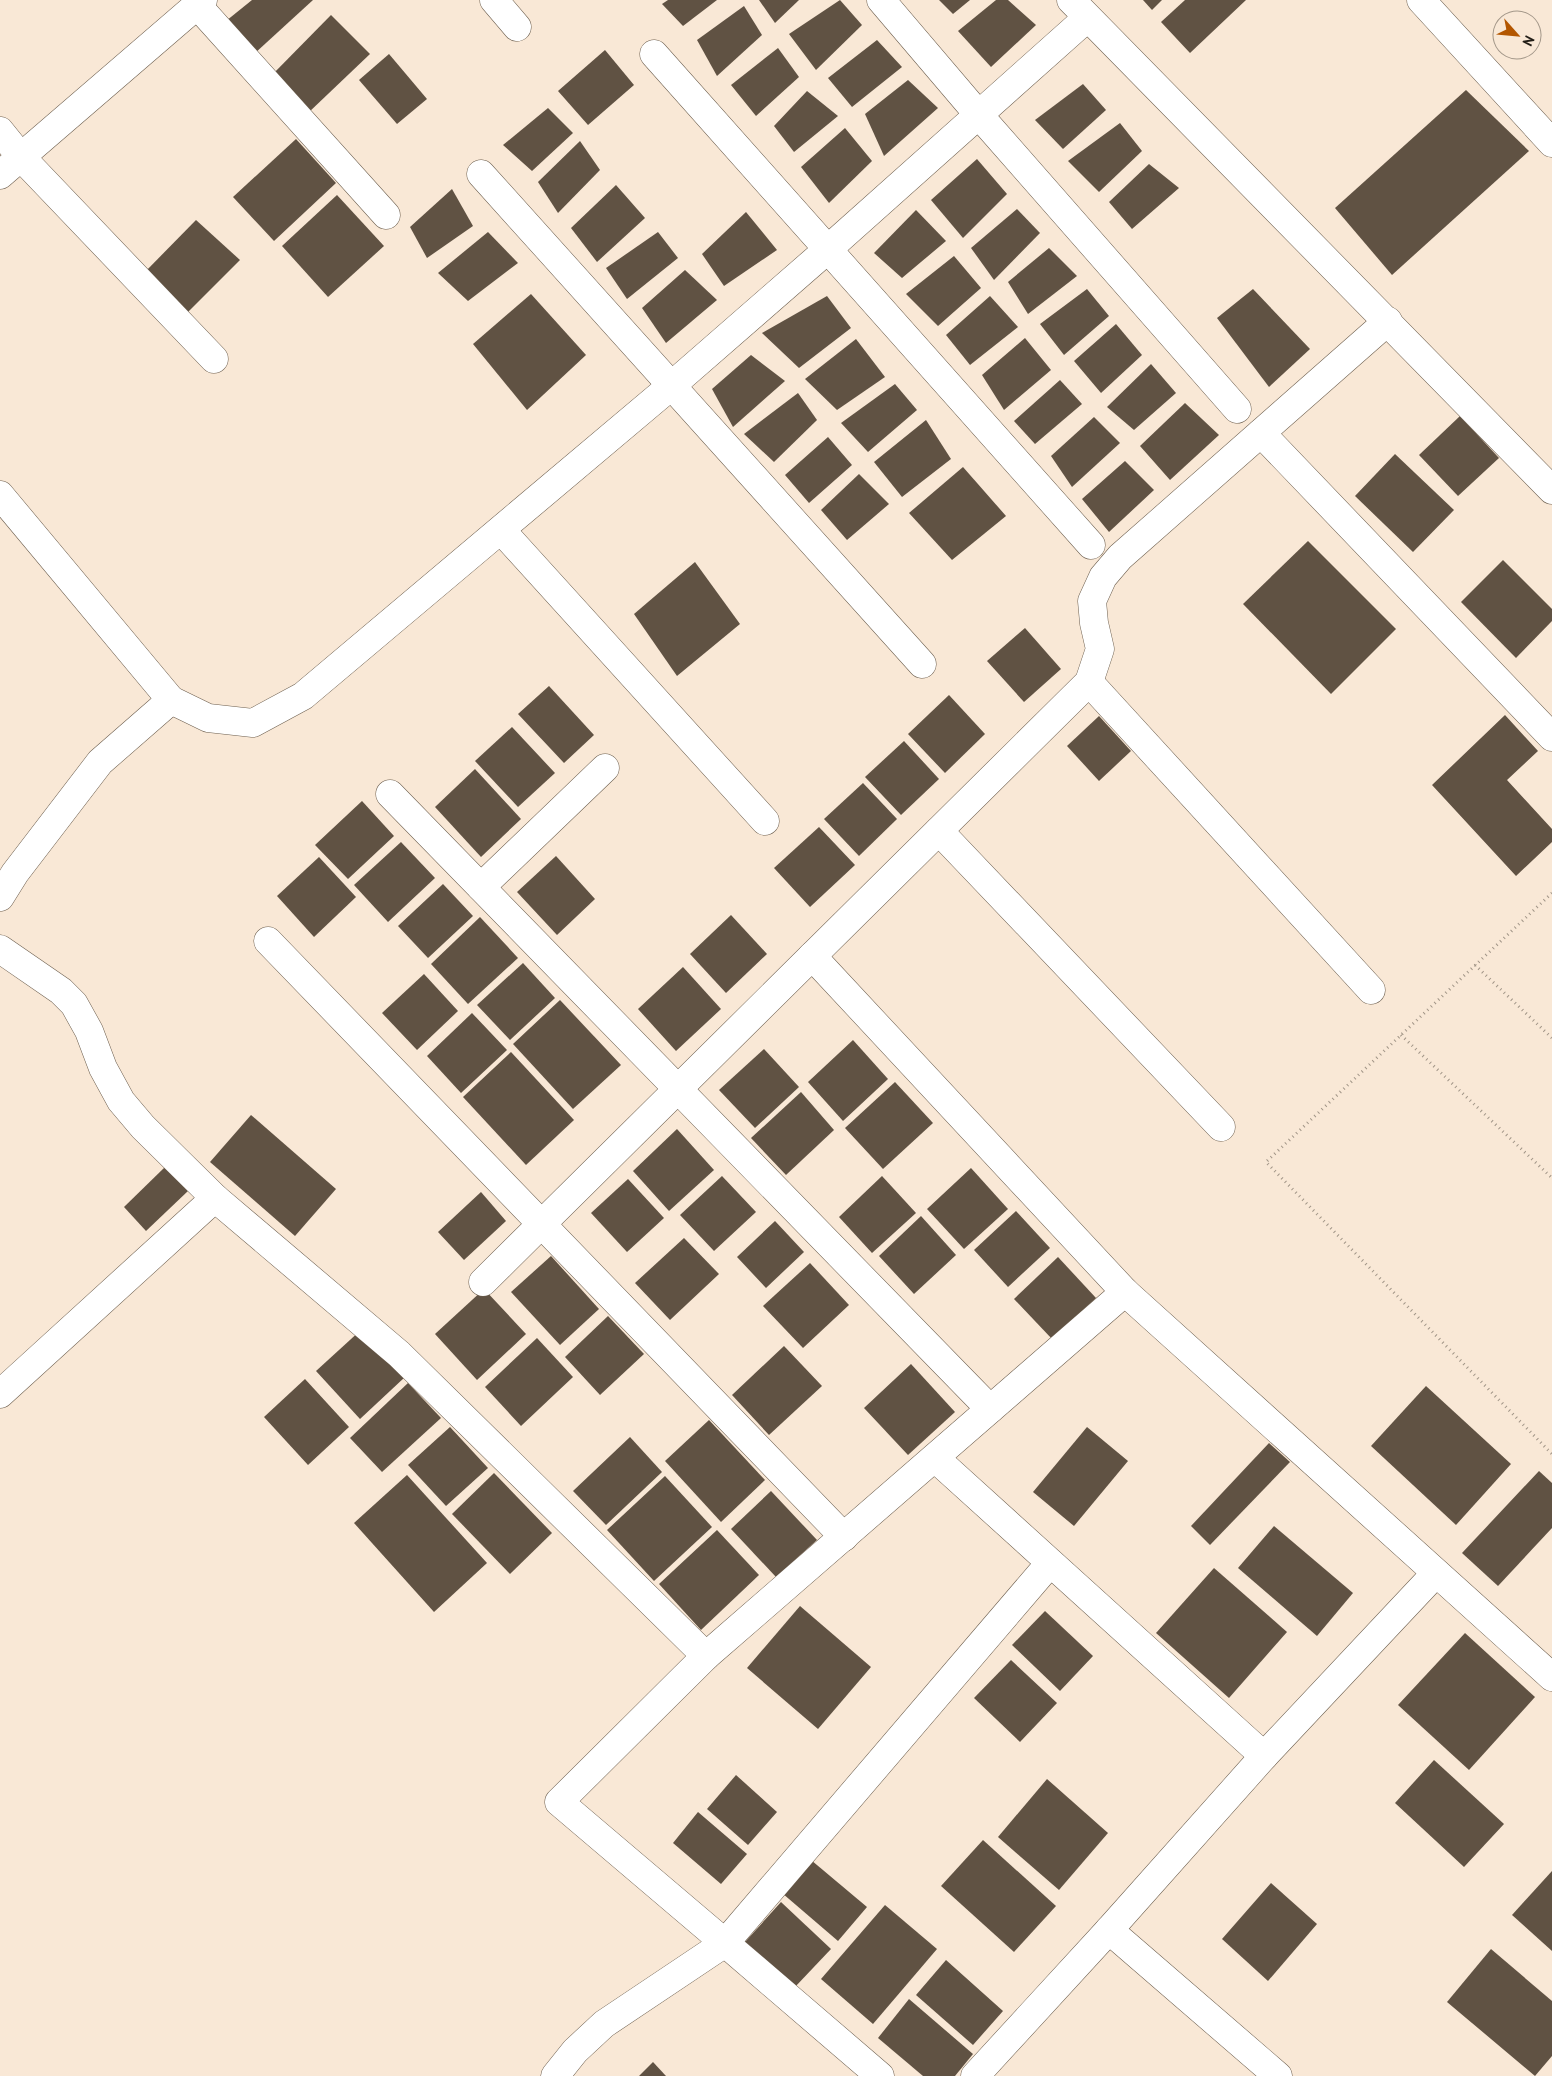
<svg xmlns="http://www.w3.org/2000/svg" width="1552" height="2076" font-family="'PT Sans',sans-serif">
  <style>
    .building { fill: #605243 }
    .lines { fill: none; stroke-linecap: round; stroke-linejoin: round }
    .minor-casing { stroke: #6d5f4f; stroke-width: 29 }
    .path { stroke: #a19587; stroke-width: 3; stroke-dasharray: 1 4; stroke-linecap: butt }
    .minor { stroke: #fff; stroke-width: 28 }
  </style>
  <rect width="100%" height="100%" fill="#f9e8d6"/>
  <!-- building -->
  <g class="building">
    <path d="M252,0H313L253,55L226,21Z"/>
    <path d="M668,0H717L683,26L662,4Z"/>
    <path d="M759,0H799L775,23Z"/>
    <path d="M840,0L862,25L816,70L789,34Z"/>
    <path d="M939,0H970L953,14Z"/>
    <path d="M996,0H1008L1036,25L991,67L958,31Z"/>
    <path d="M1143,0H1162L1152,10Z"/>
    <path d="M1185,0H1246L1190,53L1161,22Z"/>
    <path d="M744,6L762,35L717,76L697,40Z"/>
    <path d="M331,15L370,54L307,114L271,76Z"/>
    <path d="M877,40L902,67L852,107L828,78Z"/>
    <path d="M778,48L799,77L756,116L731,85Z"/>
    <path d="M605,50L634,85L588,125L558,91Z"/>
    <path d="M389,54L427,99L397,124L359,80Z"/>
    <path d="M908,80L938,108L884,156L865,114Z"/>
    <path d="M1083,84L1106,110L1063,149L1035,120Z"/>
    <path d="M1466,90L1529,151L1392,275L1335,208Z"/>
    <path d="M807,91L838,116L794,152L774,126Z"/>
    <path d="M548,108L573,133L532,171L503,145Z"/>
    <path d="M1120,123L1142,151L1099,192L1068,161Z"/>
    <path d="M845,128L872,161L829,203L801,167Z"/>
    <path d="M296,139L336,183L274,241L233,197Z"/>
    <path d="M580,141L600,170L558,213L538,182Z"/>
    <path d="M977,159L1007,194L963,238L931,200Z"/>
    <path d="M1149,164L1179,188L1132,229L1109,202Z"/>
    <path d="M616,185L645,218L597,262L571,228Z"/>
    <path d="M452,189L473,226L427,258L410,227Z"/>
    <path d="M337,195L384,246L328,297L282,246Z"/>
    <path d="M1017,209L1040,233L994,280L971,248Z"/>
    <path d="M916,210L946,241L902,278L874,253Z"/>
    <path d="M746,212L777,250L724,286L702,254Z"/>
    <path d="M196,220L240,260L185,315L143,274Z"/>
    <path d="M488,232L518,263L468,301L438,273Z"/>
    <path d="M658,232L678,258L627,299L606,268Z"/>
    <path d="M1049,248L1077,276L1028,314L1008,282Z"/>
    <path d="M954,256L981,288L938,326L906,294Z"/>
    <path d="M685,270L717,300L666,343L642,308Z"/>
    <path d="M1087,289L1109,316L1064,355L1040,324Z"/>
    <path d="M1253,289L1310,349L1269,387L1217,318Z"/>
    <path d="M531,294L586,355L527,410L473,344Z"/>
    <path d="M827,296L851,328L799,368L762,333Z"/>
    <path d="M990,296L1018,327L970,365L946,335Z"/>
    <path d="M1116,324L1142,355L1101,393L1074,361Z"/>
    <path d="M1025,338L1051,370L1004,410L982,375Z"/>
    <path d="M856,339L885,377L837,410L805,379Z"/>
    <path d="M751,355L785,381L733,427L712,389Z"/>
    <path d="M1151,364L1176,393L1134,430L1107,407Z"/>
    <path d="M1060,380L1082,404L1035,444L1014,421Z"/>
    <path d="M895,384L917,410L868,452L841,423Z"/>
    <path d="M798,393L817,420L774,462L744,434Z"/>
    <path d="M1185,403L1219,435L1170,480L1140,446Z"/>
    <path d="M1460,416L1499,458L1458,496L1419,455Z"/>
    <path d="M1094,417L1120,443L1072,487L1051,456Z"/>
    <path d="M926,420L951,459L902,497L874,462Z"/>
    <path d="M828,437L852,465L809,503L785,475Z"/>
    <path d="M1395,454L1454,510L1413,552L1355,496Z"/>
    <path d="M1125,461L1154,490L1109,532L1082,499Z"/>
    <path d="M963,467L1006,516L952,560L909,513Z"/>
    <path d="M859,474L889,504L847,540L821,510Z"/>
    <path d="M1308,541L1396,629L1331,694L1243,604Z"/>
    <path d="M1503,560L1552,609V621L1516,658L1461,602Z"/>
    <path d="M695,562L740,624L677,676L634,614Z"/>
    <path d="M1025,628L1061,669L1024,702L987,661Z"/>
    <path d="M549,686L594,735L564,763L518,714Z"/>
    <path d="M949,695L985,734L945,773L908,734Z"/>
    <path d="M1505,715L1538,751L1507,780L1552,829V842L1516,876L1432,785Z"/>
    <path d="M1099,716L1131,751L1099,781L1067,746Z"/>
    <path d="M512,727L555,773L518,807L475,761Z"/>
    <path d="M904,741L939,779L901,815L865,777Z"/>
    <path d="M475,769L521,819L481,857L435,807Z"/>
    <path d="M863,783L897,819L859,856L824,819Z"/>
    <path d="M362,801L394,836L348,879L315,845Z"/>
    <path d="M819,827L855,865L810,907L774,868Z"/>
    <path d="M401,842L435,878L388,922L354,885Z"/>
    <path d="M556,856L595,899L557,935L517,892Z"/>
    <path d="M319,857L356,897L314,937L277,896Z"/>
    <path d="M443,884L473,916L428,958L398,926Z"/>
    <path d="M731,915L767,954L726,993L690,954Z"/>
    <path d="M480,917L518,958L468,1004L431,964Z"/>
    <path d="M523,963L555,998L510,1040L477,1005Z"/>
    <path d="M683,967L721,1009L676,1051L638,1009Z"/>
    <path d="M424,974L458,1011L417,1050L382,1013Z"/>
    <path d="M560,1000L621,1065L573,1109L513,1044Z"/>
    <path d="M472,1013L507,1050L461,1093L427,1056Z"/>
    <path d="M853,1040L888,1079L843,1121L808,1082Z"/>
    <path d="M764,1049L799,1087L755,1128L719,1090Z"/>
    <path d="M511,1052L574,1120L526,1165L463,1097Z"/>
    <path d="M895,1082L933,1123L883,1169L845,1128Z"/>
    <path d="M801,1092L834,1130L786,1175L751,1138Z"/>
    <path d="M251,1115L336,1189L295,1236L210,1162Z"/>
    <path d="M677,1129L714,1170L669,1211L633,1171Z"/>
    <path d="M165,1167L188,1191L146,1231L124,1207Z"/>
    <path d="M971,1168L1008,1209L964,1249L927,1209Z"/>
    <path d="M722,1176L756,1212L714,1251L680,1215Z"/>
    <path d="M882,1176L916,1213L872,1253L839,1217Z"/>
    <path d="M628,1179L664,1218L627,1252L591,1213Z"/>
    <path d="M481,1192L506,1221L464,1260L438,1232Z"/>
    <path d="M1016,1211L1050,1248L1008,1287L974,1250Z"/>
    <path d="M921,1216L956,1255L914,1294L879,1256Z"/>
    <path d="M775,1221L804,1252L766,1288L737,1257Z"/>
    <path d="M684,1238L719,1274L670,1320L635,1283Z"/>
    <path d="M551,1256L599,1309L560,1345L511,1292Z"/>
    <path d="M1058,1257L1096,1298L1052,1339L1014,1299Z"/>
    <path d="M810,1263L849,1305L803,1348L763,1306Z"/>
    <path d="M484,1289L526,1334L477,1380L435,1334Z"/>
    <path d="M608,1316L644,1354L600,1395L565,1357Z"/>
    <path d="M362,1329L405,1377L360,1419L316,1371Z"/>
    <path d="M537,1338L573,1377L521,1426L485,1387Z"/>
    <path d="M784,1346L822,1386L769,1435L732,1395Z"/>
    <path d="M911,1364L955,1412L908,1455L864,1408Z"/>
    <path d="M305,1379L349,1427L308,1465L264,1417Z"/>
    <path d="M408,1383L441,1418L382,1472L350,1438Z"/>
    <path d="M1426,1386L1511,1464L1456,1525L1371,1446Z"/>
    <path d="M709,1420L765,1480L721,1522L665,1461Z"/>
    <path d="M450,1427L488,1468L446,1506L408,1465Z"/>
    <path d="M1087,1427L1128,1461L1074,1526L1033,1492Z"/>
    <path d="M630,1437L662,1472L606,1525L573,1491Z"/>
    <path d="M1269,1443L1290,1462L1210,1545L1191,1526Z"/>
    <path d="M1539,1471L1552,1483V1528L1498,1586L1462,1553Z"/>
    <path d="M494,1473L552,1533L510,1574L452,1514Z"/>
    <path d="M407,1475L487,1563L434,1612L354,1523Z"/>
    <path d="M665,1476L712,1527L654,1581L607,1530Z"/>
    <path d="M771,1491L817,1540L776,1577L731,1529Z"/>
    <path d="M1274,1526L1353,1593L1317,1636L1238,1568Z"/>
    <path d="M717,1530L759,1575L701,1630L659,1584Z"/>
    <path d="M1214,1568L1287,1632L1229,1698L1156,1633Z"/>
    <path d="M800,1606L871,1667L818,1729L747,1668Z"/>
    <path d="M1045,1611L1093,1656L1060,1691L1012,1645Z"/>
    <path d="M1465,1633L1535,1697L1469,1770L1398,1705Z"/>
    <path d="M1011,1660L1057,1703L1020,1742L974,1698Z"/>
    <path d="M1434,1760L1504,1824L1464,1867L1395,1803Z"/>
    <path d="M736,1775L777,1812L748,1845L707,1809Z"/>
    <path d="M1047,1779L1108,1833L1059,1890L998,1837Z"/>
    <path d="M698,1812L747,1854L721,1884L673,1843Z"/>
    <path d="M983,1840L1056,1906L1014,1952L941,1886Z"/>
    <path d="M811,1860L867,1907L838,1941L782,1893Z"/>
    <path d="M1552,1871V1951L1512,1915Z"/>
    <path d="M1271,1883L1317,1924L1268,1981L1222,1939Z"/>
    <path d="M781,1902L831,1949L795,1987L745,1942Z"/>
    <path d="M885,1905L937,1949L873,2024L821,1979Z"/>
    <path d="M1491,1949L1552,2001V2056L1535,2076L1447,2002Z"/>
    <path d="M946,1960L1003,2011L973,2045L916,1995Z"/>
    <path d="M909,1999L973,2054L955,2076H923L878,2038Z"/>
    <path d="M653,2062L666,2076H639Z"/>
  </g>
  <g class="lines">
    <!-- minor casing -->
    <g class="minor-casing">
      <g id="minor">
        <path d="M494,0L517,27"/>
        <path d="M881,0L978,114L1237,409"/>
        <path d="M1071,0L1552,490"/>
        <path d="M1421,0L1552,143"/>
        <path d="M197,5L386,215"/>
        <path d="M654,54L1091,545"/>
        <path d="M0,131L21,157L214,359"/>
        <path d="M481,174L922,664"/>
        <path d="M0,175L203,0"/>
        <path d="M1261,433L1552,737"/>
        <path d="M0,495L171,700L208,718L253,723L303,696L671,386L827,250L1087,18"/>
        <path d="M502,531L765,821"/>
        <path d="M1089,682L1371,990"/>
        <path d="M390,794L990,1409"/>
        <path d="M939,831L1221,1127"/>
        <path d="M481,887L605,768"/>
        <path d="M0,897L15,873L100,762L171,700"/>
        <path d="M268,941L844,1537"/>
        <path d="M0,949L61,991L74,1004L89,1031L103,1068L121,1101L143,1127L215,1198L399,1354L706,1656"/>
        <path d="M812,956L1125,1292L1552,1677"/>
        <path d="M483,1282L1089,682L1100,649L1094,623L1092,601L1103,577L1120,557L1388,321"/>
        <path d="M0,1394L215,1198"/>
        <path d="M935,1458L1264,1756L1109,1930L975,2076"/>
        <path d="M1264,1756L1436,1573"/>
        <path d="M1109,1930L1278,2076"/>
        <path d="M555,2076L575,2051L604,2024L725,1943L559,1802L706,1656L1125,1292"/>
        <path d="M880,2076L725,1943L1050,1563"/>
      </g>
    </g>
    <!-- path -->
    <g class="path">
      <path d="M1552,893L1266,1162L1552,1454"/>
      <path d="M1475,965L1552,1038"/>
      <path d="M1401,1035L1552,1178"/>
    </g>
    <!-- minor -->
    <use href="#minor" class="minor"/>
  </g>
  <!-- north arrow -->
  <g transform="translate(1517 35) rotate(117)"><circle r="24" fill="#f9e8d6" stroke="#a39789"/>
  <path d="M0-4L9 19L0 12L-9 19Z" fill="#b35600"/>
  <text y="-8" font-size="14" font-weight="bold" text-anchor="middle" fill="#221d16">N</text>
  </g>
</svg>
